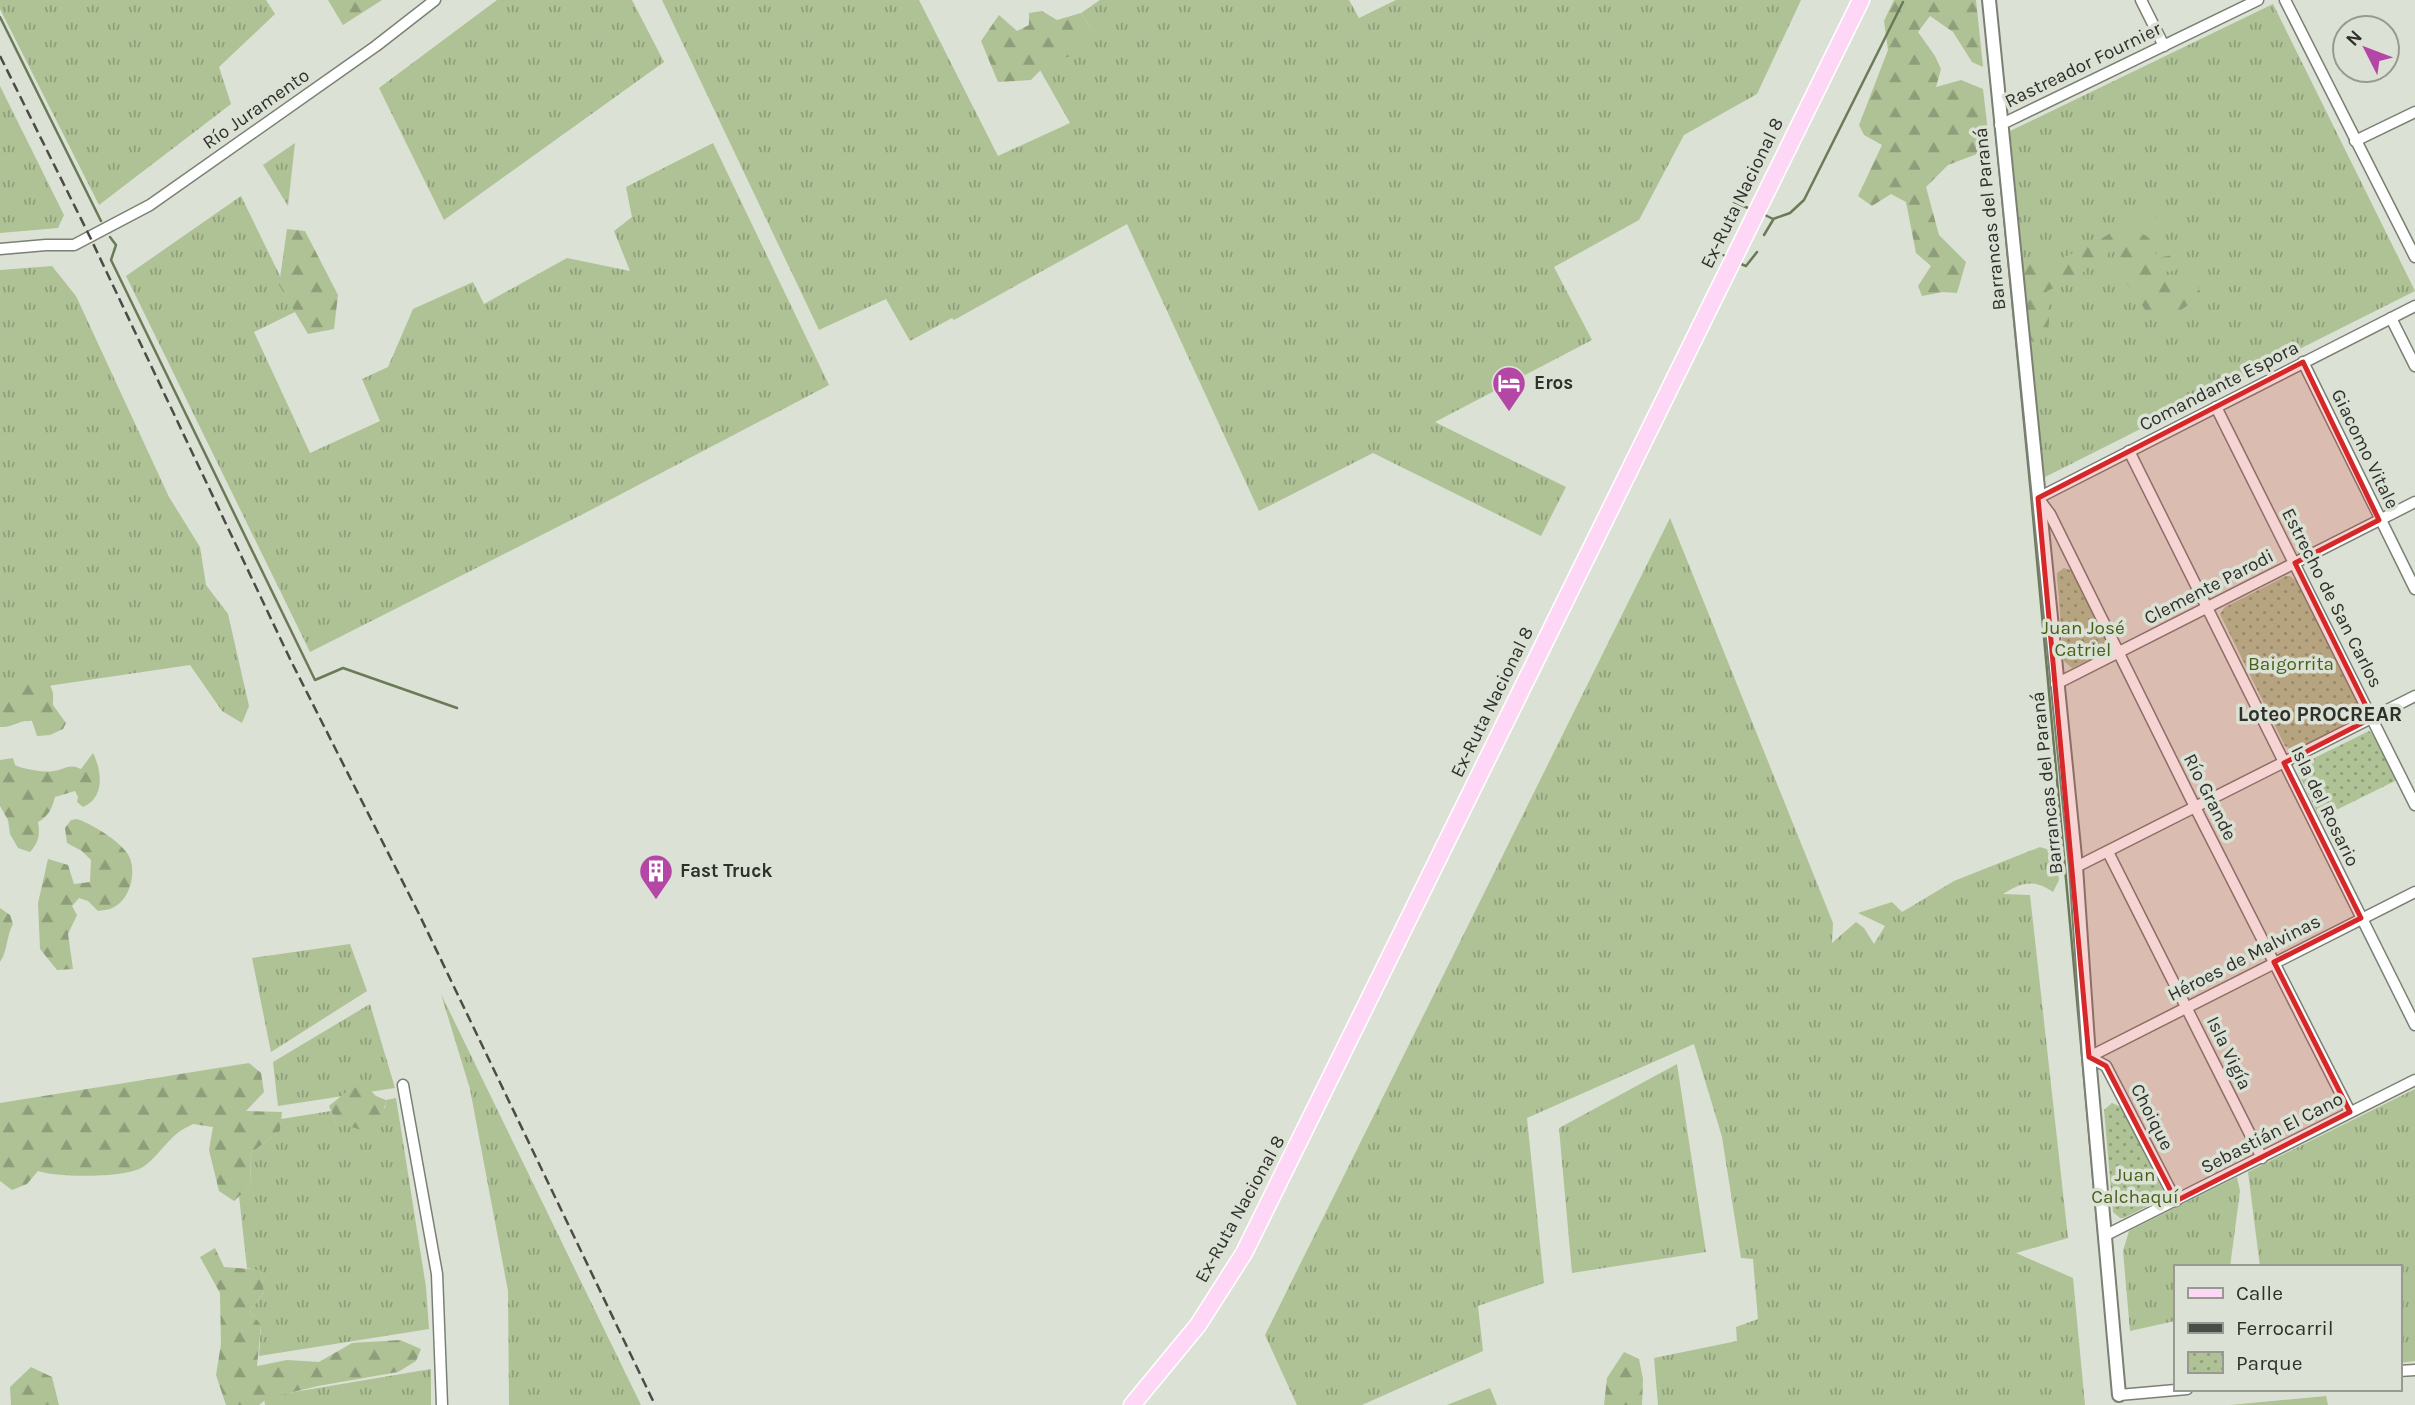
<svg xmlns="http://www.w3.org/2000/svg" width="2415" height="1405" font-family="Karla,sans-serif">
  <style>
    .grass { fill: url(#grass-tufts) }
    .forest { fill: url(#forest-firs) }
    .park { fill: url(#park-dots) }
    .lines { fill: none; stroke-linecap: round; stroke-linejoin: round }
    .stream { stroke: #6a7a57; stroke-width: 2.5 }
    .minor-casing { stroke: #7b8074; stroke-width: 13 }
    .tertiary-casing { stroke: #7b8074; stroke-width: 16 }
    .primary-casing { stroke: #fff; stroke-width: 19 }
    .minor { stroke: #fff; stroke-width: 10 }
    .tertiary { stroke: #fff; stroke-width: 12 }
    .primary { stroke: #fed7f6; stroke-width: 16 }
    .rail { stroke: #4a4c46; stroke-width: 2.5; stroke-dasharray: 10 5; stroke-linecap: butt }
    .marked { fill: #d62828; fill-opacity: 0.2; stroke: #d62828; stroke-width: 5; stroke-linejoin: round }
    .labels { text-anchor: middle; dominant-baseline: central; stroke-width: 7; stroke-linejoin: round; paint-order: stroke }
    .street-label { font-size: 19px; fill: #2e302b; stroke: #dbe1d4 }
    .poi-label { font-size: 19px; font-weight: bold; fill: #2e302b; stroke: #dbe1d4; text-anchor: start }
    .park-label { font-size: 19px; fill: #47611a; stroke: #dbe1d4 }
    .neighbourhood-label { font-size: 21px; font-weight: bold; fill: #2e302b; stroke: #dbe1d4 }
  </style>
  <defs>
    <pattern id="grass-tufts" width="24" height="20" patternUnits="userSpaceOnUse" patternTransform="scale(1.75)"><rect width="24" height="20" fill="#aec295"/><path d="M3 7l-1-3M5 7V3M7 7l1-3M15 17l-1-3M17 17v-4M19 17l1-3" fill="none" stroke="#8e9e7a"/></pattern>
    <pattern id="forest-firs" width="22" height="20" patternUnits="userSpaceOnUse" patternTransform="scale(1.75)"><rect width="22" height="20" fill="#aec295"/><path d="M5 1l3.5 6h-7zM16 11l3.5 6h-7z" fill="#8e9e7a"/></pattern>
    <pattern id="park-dots" width="8" height="8" patternUnits="userSpaceOnUse" patternTransform="scale(1.75)"><rect width="8" height="8" fill="#aec295"/><path d="M2 2h.1M6 6h.1" fill="none" stroke="#8e9e7a" stroke-width="1.8" stroke-linecap="round"/></pattern>
  </defs>
  <rect width="100%" height="100%" fill="#dbe1d4"/>
  <!-- grass -->
  <g class="grass">
    <path d="M0,0H266L275,14L219,67L231,104L99,205L0,9Z"/>
    <path d="M497,0H632L664,62L444,220L379,88Z"/>
    <path d="M662,0H919L998,156L1070,123L1036,63L1091,29L1081,13L1100,0H1349L1359,18L1396,0H1801L1757,94L1684,135L1639,220L1554,267L1592,340L1435,422L1566,487L1541,536L1373,453L1259,511L1127,224L954,320L952,318L910,341L886,299L819,330Z"/>
    <path d="M2273,4L2415,291L2043,478L2010,131Z"/>
    <path d="M0,86L64,215L58,228L0,233Z"/>
    <path d="M295,143L288,206L263,165Z"/>
    <path d="M713,143L829,385L585,513L310,652L126,276L241,196L297,311L254,332L310,453L380,421L362,379L388,367L413,309L473,282L484,304L567,258L630,271L614,231L632,217L626,187Z"/>
    <path d="M52,266L76,296L169,497L200,547L206,585L228,614L249,706L242,723L222,711L190,665L0,693V270Z"/>
    <path d="M1670,518L1833,923L1832,943L1856,922L1864,928L1874,944L1885,926L1858,913L1892,902L1902,912L1954,881L2040,847L2056,852L2059,880L2053,892C2034,879 2022,882 2003,894L2030,895L2068,1238L2016,1253L2073,1278L2085,1405H1658L1654,1358L1737,1341L1736,1327L1758,1319L1753,1259L1741,1258L1722,1137L1694,1044L1527,1118L1544,1283L1478,1306L1483,1351L1362,1405H1297L1265,1335Z"/>
    <path d="M350,944L367,991L271,1052L252,958Z"/>
    <path d="M441,994L641,1405H509L508,1291L470,1089Z"/>
    <path d="M370,1004L395,1088L278,1106L273,1062Z"/>
    <path d="M1677,1064L1706,1252L1572,1273L1559,1128Z"/>
    <path d="M2415,1089V1361L2399,1363V1267H2260L2248,1172Z"/>
    <path d="M396,1098L426,1287L429,1329L259,1356L261,1325L250,1311L264,1292L261,1271L247,1268L239,1196L250,1186L251,1153L280,1131L281,1119L331,1111L336,1122L385,1108L386,1100Z"/>
    <path d="M2237,1177L2240,1191L2230,1267H2175V1321L2130,1331L2123,1251L2129,1231Z"/>
    <path d="M431,1369V1405H265L264,1397Z"/>
    <path d="M1490,1388L1497,1405H1447Z"/>
    <path d="M2326,1396L2328,1405H2230Z"/>
  </g>
  <!-- forest -->
  <g class="forest">
    <path d="M328,0H382L343,25Z"/>
    <path d="M1894,0H1976L1983,67L1972,62L1953,32L1930,16L1918,32L1935,56L1941,69L1936,87L1961,80L1983,89L1990,149L1948,165L1926,187L1939,235L1966,262L1957,293L1943,292L1922,296L1918,286L1931,266L1916,253L1906,202L1891,194L1872,206L1858,196L1882,145L1864,135L1859,125L1888,50L1884,21Z"/>
    <path d="M1042,11L1057,20L1081,13L1091,29L1069,57H1053L1031,80L998,82L981,41L999,15L1017,31L1029,25V13Z"/>
    <path d="M2155,212L2157,222L2148,230H2140V234L2145,235L2150,239L2147,249L2155,251L2157,258L2173,255L2179,259L2182,266L2174,271L2163,272L2169,283L2178,288L2188,279L2196,283L2202,296L2173,315L2148,314L2124,279L2121,259L2115,252H2109L2104,263L2095,267L2092,264L2082,273L2078,270L2067,282L2047,291C2046,307 2052,317 2047,333L2035,342L2024,339L2017,269L2025,259L2058,260L2089,246L2124,225L2138,222L2147,214Z"/>
    <path d="M287,229L305,231L338,295L334,329L308,334L279,285Z"/>
    <path d="M48,679L53,693V705L66,723L63,729L50,735L37,736L32,721C19,719 14,728 0,727V687Z"/>
    <path d="M93,753C102,771 105,798 83,807L77,802L78,797L75,791L55,797C52,808 49,816 38,822C40,835 39,842 30,852L18,848L10,834L8,820L0,806V760L13,758L15,765C22,769 46,773 54,771C66,769 69,763 81,769Z"/>
    <path d="M77,819C92,824 118,840 127,853C138,868 131,899 114,907C110,910 103,910 98,911L88,901L79,898L72,906L77,915L68,934L73,969L57,970L40,949L38,903L48,859L68,865L74,884L90,882L91,860L82,851L67,843L65,828L71,820Z"/>
    <path d="M0,908L10,915L13,924C6,937 8,950 0,962Z"/>
    <path d="M249,1063L261,1073L264,1092L246,1111L282,1112L280,1131L251,1153L250,1186L234,1201L219,1191L209,1150L213,1127L193,1124C187,1127 179,1131 174,1136C163,1146 155,1159 143,1167C126,1178 58,1178 38,1171L27,1184L12,1190L0,1181V1103Z"/>
    <path d="M366,1086L376,1096L386,1100C384,1116 374,1122 361,1130L336,1122L329,1106L351,1088Z"/>
    <path d="M215,1248L224,1267L261,1270L264,1292L250,1311L261,1325L257,1366L287,1360L319,1362L352,1343L400,1340L421,1349L416,1361L398,1372L318,1386L268,1398L259,1405H226L216,1375L221,1344L220,1293L200,1257Z"/>
    <path d="M1624,1352L1639,1359L1643,1379L1642,1405H1604L1607,1378Z"/>
    <path d="M31,1367L52,1377L59,1405H11L10,1387Z"/>
  </g>
  <!-- park -->
  <g class="park">
    <path d="M2064,568L2073,571L2109,646L2104,653L2072,668L2064,661L2057,577V573Z"/>
    <path d="M2286,576H2290L2298,582L2362,712L2357,720L2294,751L2285,746L2220,614L2225,607Z"/>
    <path d="M2369,731L2375,736L2397,780L2320,818L2298,773L2300,765Z"/>
    <path d="M2112,1103L2121,1107L2164,1193L2159,1200L2124,1218H2120L2113,1212L2104,1110Z"/>
  </g>
  <g class="lines">
    <!-- stream -->
    <g class="stream">
      <path d="M1983,0L2031,494L2099,1242"/>
      <path d="M0,17L101,221"/>
      <path d="M1734,202L1748,208"/>
      <path d="M1765,215L1773,219L1790,213L1804,200L1903,2"/>
      <path d="M1764,235L1773,220"/>
      <path d="M110,237L116,245L111,260L315,680L343,668L457,708"/>
      <path d="M1710,248L1725,256"/>
      <path d="M1741,264L1746,266L1757,252"/>
    </g>
    <!-- minor casing -->
    <g class="minor-casing">
      <g id="minor">
        <path d="M2141,0L2164,46"/>
        <path d="M2285,0L2415,257"/>
        <path d="M2000,125L2258,0"/>
        <path d="M2355,141L2415,112"/>
        <path d="M0,249L46,245H74L150,205L376,46L435,0"/>
        <path d="M2391,318L2415,366"/>
        <path d="M2303,362L2415,589"/>
        <path d="M2216,407L2415,805"/>
        <path d="M2129,451L2415,1025"/>
        <path d="M2056,684L2415,502"/>
        <path d="M2108,852L2262,1158"/>
        <path d="M2076,867L2415,696"/>
        <path d="M2089,1057L2415,892"/>
        <path d="M2089,1057L2106,1066L2176,1201"/>
        <path d="M403,1085L437,1274L442,1405"/>
        <path d="M2350,1112L2195,807L2050,514L2038,498L2415,306"/>
        <path d="M2106,1235L2415,1080"/>
        <path d="M2399,1371L2415,1370"/>
        <path d="M2119,1395L2187,1389"/>
      </g>
    </g>
    <!-- tertiary casing -->
    <g class="tertiary-casing">
      <path id="tertiary" d="M1989,0L2076,867L2089,1057L2119,1395"/>
    </g>
    <!-- primary casing -->
    <g class="primary-casing">
      <path id="primary" d="M1132,1405L1198,1325L1244,1253L1861,0"/>
    </g>
    <!-- minor -->
    <use href="#minor" class="minor"/>
    <!-- tertiary -->
    <use href="#tertiary" class="tertiary"/>
    <!-- primary -->
    <use href="#primary" class="primary"/>
    <!-- rail -->
    <path class="rail" d="M0,56L90,237L291,661L419,914L655,1405"/>
  </g>
  <!-- marked area -->
  <path class="marked" d="M2303,362L2379,520L2295,563L2372,718L2284,763L2361,918L2274,962L2350,1112L2176,1201L2106,1066L2089,1057L2038,498Z"/>
  <!-- icons -->
  <defs>
    <g id="hotel-pin" transform="scale(1.75)"><path d="M0 17L-7.5 6A9.5 9.5 0 1 1 7.5 6Z" fill="#b446a5" stroke="#dbe1d4"/><path d="M-6-4.5h1.5V1H6V5H4.5V3h-9V5H-6ZM-4 0a1.8 1.8 0 1 1 3.6 0ZM.5 0V-2.5h3Q6-2.5 6 0Z" fill="#fff"/></g>
    <g id="building-pin" transform="scale(1.75)"><path d="M0 17L-7.5 6A9.5 9.5 0 1 1 7.5 6Z" fill="#b446a5" stroke="#dbe1d4"/><path d="M-4-6H4V6H1V3H-1V6H-4ZM-2.5-4.3h1.7v1.8h-1.7ZM.8-4.3h1.7v1.8H.8ZM-2.5-1h1.7V.8h-1.7ZM.8-1h1.7V.8H.8Z" fill="#fff"/></g>
  </defs>
  <g fill-rule="evenodd">
    <use href="#hotel-pin" x="1509" y="383"/>
    <use href="#building-pin" x="656" y="871"/>
  </g>
  <g class="labels">
    <!-- street labels -->
    <g class="street-label">
      <text transform="translate(2083 65) rotate(-26)">Rastreador Fournier</text>
      <text transform="translate(256 109) rotate(-35)">Río Juramento</text>
      <text transform="translate(1742 193) rotate(-64)">Ex-Ruta Nacional 8</text>
      <text transform="translate(1990 219) rotate(-96)">Barrancas del Paraná</text>
      <text transform="translate(2219 386) rotate(-27)">Comandante Espora</text>
      <text transform="translate(2365 449) rotate(64)">Giacomo Vitale</text>
      <text transform="translate(2209 587) rotate(-27)">Clemente Parodi</text>
      <text transform="translate(2332 598) rotate(63)">Estrecho de San Carlos</text>
      <text transform="translate(1492 702) rotate(-64)">Ex-Ruta Nacional 8</text>
      <text transform="translate(2047 783) rotate(-96)">Barrancas del Paraná</text>
      <text transform="translate(2210 797) rotate(63)">Río Grande</text>
      <text transform="translate(2325 806) rotate(64)">Isla del Rosario</text>
      <text transform="translate(2244 958) rotate(-27)">Héroes de Malvinas</text>
      <text transform="translate(2229 1053) rotate(64)">Isla Vigía</text>
      <text transform="translate(2152 1117) rotate(63)">Choique</text>
      <text transform="translate(2272 1133) rotate(-27)">Sebastián El Cano</text>
      <text transform="translate(1240 1209) rotate(-61)">Ex-Ruta Nacional 8</text>
    </g>
    <!-- poi labels -->
    <g class="poi-label">
      <text x="1534" y="383">Eros</text>
      <text x="680" y="871">Fast Truck</text>
    </g>
    <!-- park labels -->
    <g class="park-label">
      <text x="2083" y="628">Juan José<tspan x="2083" dy="22">Catriel</tspan></text>
      <text x="2291" y="664">Baigorrita</text>
      <text x="2135" y="1175">Juan<tspan x="2135" dy="22">Calchaquí</tspan></text>
    </g>
    <!-- neighbourhood labels -->
    <g class="neighbourhood-label">
      <text x="2320" y="714">Loteo PROCREAR</text>
    </g>
  </g>
  <!-- legend -->
  <rect x="2174" y="1265" width="228" height="126" fill="#dbe1d4" stroke="#969a90" stroke-width="2"/>
  <rect x="2188" y="1288" width="35" height="10" fill="#fed7f6" stroke="#969a90" stroke-width="2"/>
  <text x="2236" y="1300" font-size="21" fill="#2e302b">Calle</text>
  <rect x="2188" y="1323" width="35" height="10" fill="#4a4c46" stroke="#969a90" stroke-width="2"/>
  <text x="2236" y="1335" font-size="21" fill="#2e302b">Ferrocarril</text>
  <rect x="2188" y="1352" width="35" height="21" fill="url(#park-dots)" stroke="#969a90" stroke-width="2"/>
  <text x="2236" y="1370" font-size="21" fill="#2e302b">Parque</text>
  <!-- north arrow -->
  <g transform="translate(2366 49) rotate(312)"><circle r="33" fill="#dbe1d4" stroke="#969a90" stroke-width="2"/>
  <path d="M0-5L12 26L0 18L-12 26Z" fill="#b446a5"/>
  <text y="-10" font-size="19" font-weight="bold" text-anchor="middle" fill="#2e302b">N</text>
  </g>
</svg>
